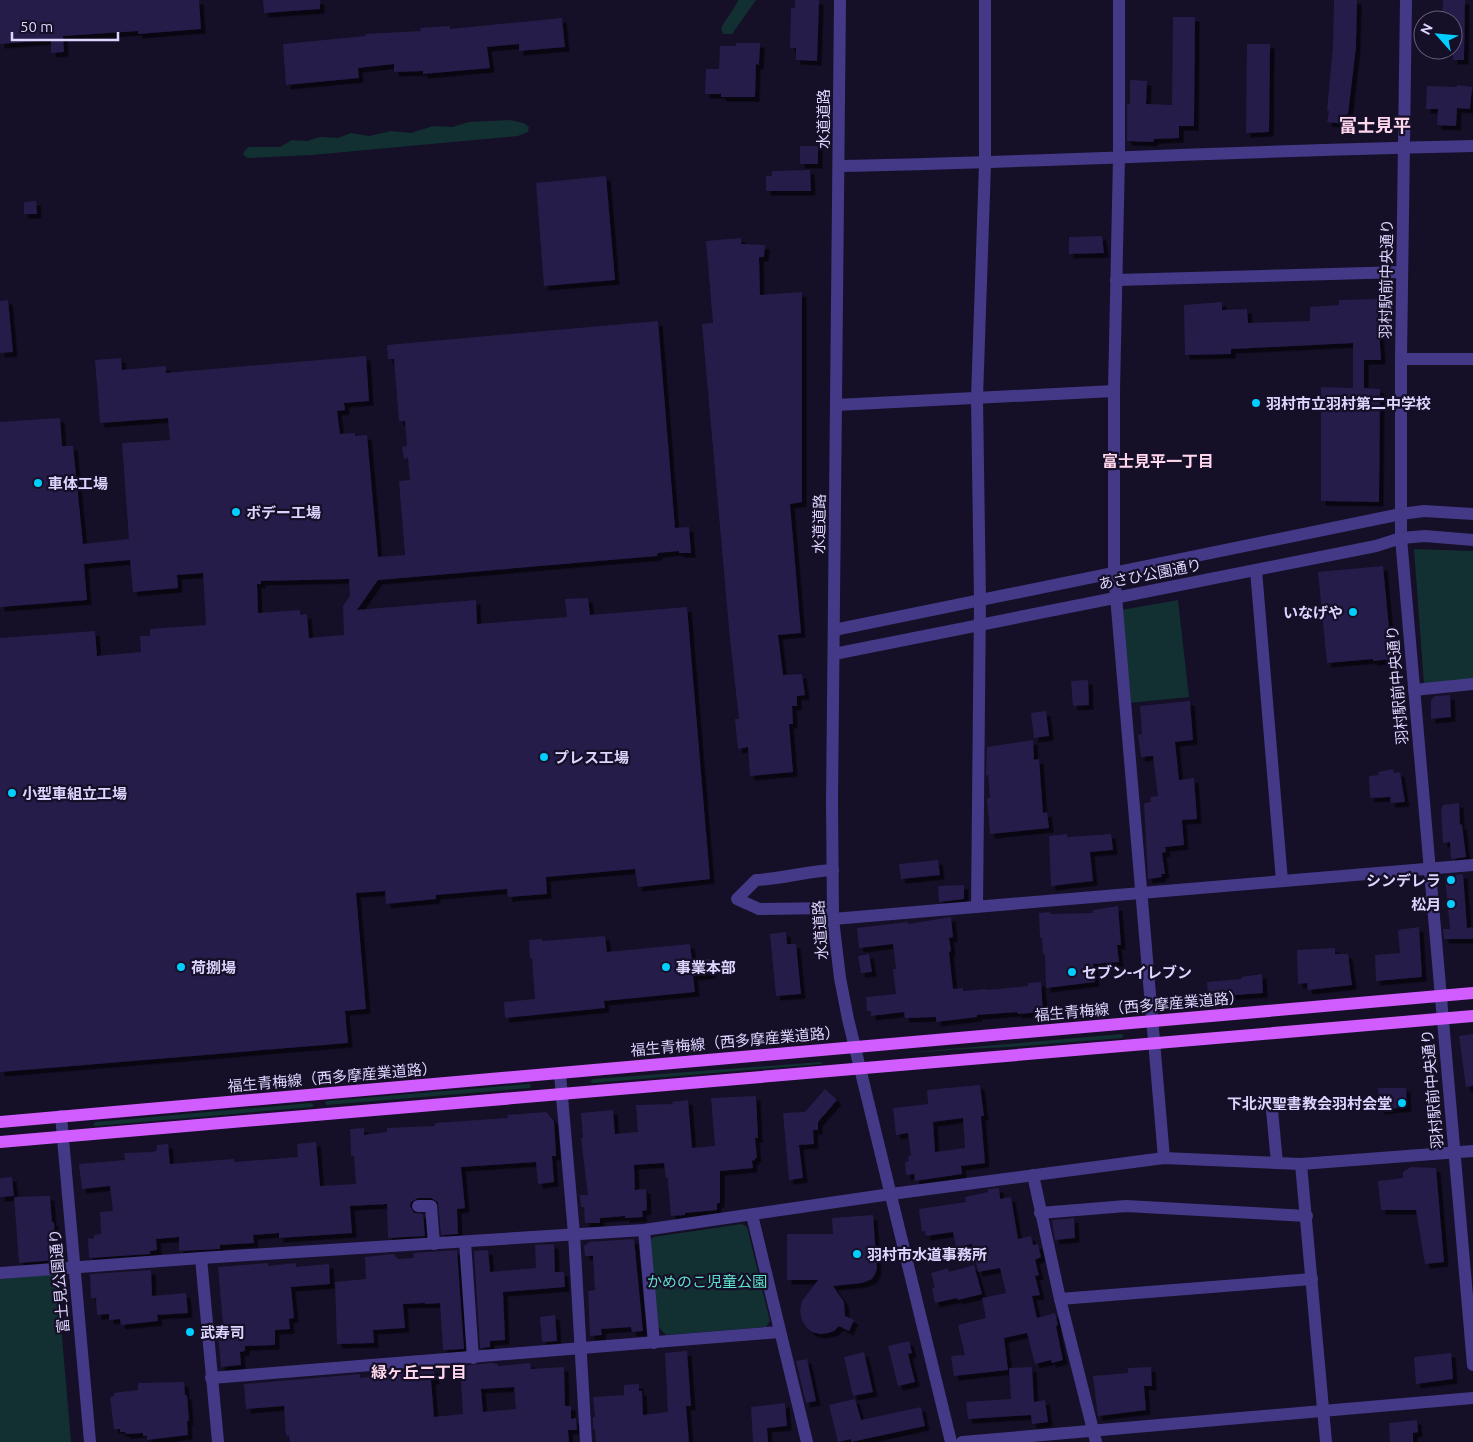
<svg xmlns="http://www.w3.org/2000/svg" width="1473" height="1442" font-family="Ubuntu,'Noto Sans JP',sans-serif">
  <style>
    .green { fill: #122f31 }
    .building { fill: #281b48; fill-rule: evenodd; filter: url(#shadow) }
    .lines { fill: none; stroke-linecap: round; stroke-linejoin: round }
    .minor { stroke: #433986; stroke-width: 12 }
    .major { stroke: #d15cff; stroke-width: 12 }
    .poi-dot { fill: #01ceff; stroke: #150f27; stroke-width: 2 }
    .labels { text-anchor: middle; dominant-baseline: central; stroke-width: 4.5; stroke-linejoin: round; paint-order: stroke }
    .street-label { font-size: 15px; fill: #ded5ff; stroke: #150f27 }
    .poi-label { font-size: 15px; font-weight: bold; fill: #ded5ff; stroke: #150f27; text-anchor: start }
    .park-label { font-size: 15px; fill: #5ee2cd; stroke: #150f27 }
    .neighbourhood-label { font-size: 16px; font-weight: bold; fill: #ffd7ed; stroke: #150f27 }
    .quarter-label { font-size: 18px; font-weight: bold; fill: #ffd7ed; stroke: #150f27 }
  </style>
  <defs>
    <filter id="shadow"><feDropShadow dx="4.5" dy="4.5" stdDeviation="0" flood-color="#0009"/></filter>
  </defs>
  <rect width="100%" height="100%" fill="#150f27"/>
  <!-- green -->
  <g class="green">
    <path d="M738,0H756L732,34H723L721,28C725,20 736,7 738,0Z"/>
    <path d="M510,120L524,123L529,127L528,132L518,136L312,155L248,158L243,155L245,150L249,147H280L292,140L307,141L320,137L338,138L351,133L369,136L391,131L411,133L433,126L452,127L469,122Z"/>
    <path d="M1414,549L1473,551V681L1424,685Z"/>
    <path d="M1178,600L1189,697L1129,703L1121,610Z"/>
    <path d="M1121,1034L1124,1035L1122,1038L1009,1047L966,1049L892,1054Z"/>
    <path d="M821,1062L822,1064L593,1083L590,1082L593,1079Z"/>
    <path d="M529,1084L531,1085L530,1088L327,1105L325,1103L327,1101Z"/>
    <path d="M311,1103L314,1105L312,1107L96,1126L93,1125L95,1122Z"/>
    <path d="M742,1224L747,1227L770,1321L766,1327L666,1335L657,1325L649,1241L653,1237Z"/>
    <path d="M56,1274L61,1279L62,1288L58,1289L71,1442H0V1279Z"/>
  </g>
  <!-- building -->
  <g class="building">
    <path d="M0,0H199L201,29L138,34V31L63,36L64,52L51,53V40L0,44Z"/>
    <path d="M263,0H320V9L264,13Z"/>
    <path d="M795,0H819L817,61L796,60V48H790L791,8H795Z"/>
    <path d="M1334,0H1357L1356,47L1348,114H1346L1345,124L1327,122L1329,111H1327L1333,46Z"/>
    <path d="M1443,0H1465L1464,60H1453V20H1442Z"/>
    <path d="M1173,17H1195L1194,126H1179V138L1154,139L1153,142L1127,141V104H1130V80L1147,81L1146,104L1172,105Z"/>
    <path d="M562,18L565,47L519,51V44L487,47L490,68L423,74V71L394,72V64L358,68L359,78L286,85L283,44L366,36L365,34L421,31L420,28L450,26V29Z"/>
    <path d="M736,43H760L759,65L756,64L755,97H721V94H705L706,69H719L720,46H736Z"/>
    <path d="M1247,44H1270L1269,132L1246,133Z"/>
    <path d="M1457,85L1472,87L1470,109L1457,108L1456,126L1437,125L1438,109H1426L1427,86L1457,87Z"/>
    <rect x="800" y="146" width="18" height="18"/>
    <path d="M810,170L811,191H766V176H772V171Z"/>
    <path d="M606,176L615,280L544,286L536,183Z"/>
    <path d="M36,201L37,214H24V202Z"/>
    <path d="M1102,236L1104,253L1069,254V237Z"/>
    <path d="M741,238V244L765,245L764,257H759L760,295L802,292V502L790,504L801,633L778,635L783,675L802,674L805,695L797,696V706H792L793,724H789L793,772L750,776L748,747L738,749L735,719H739L730,639L702,324L713,323L706,241Z"/>
    <path d="M1377,299L1381,360H1364V388L1380,389L1379,502L1321,501V387L1353,388V343L1231,349V354L1185,355L1184,305L1222,302V310L1247,309L1248,323L1310,321V307L1339,305V300Z"/>
    <path d="M8,300L13,352L0,353V301Z"/>
    <path d="M658,321L675,528L689,527L691,553H679V551L658,553L657,556L378,580L357,610L476,600L477,624L567,617L565,599L588,598L590,615L687,607L710,879L638,887L635,869L546,877L547,894L508,897L507,889L436,895V899L386,904L385,891L356,893L366,1009L345,1011L348,1043L0,1072V638L95,631L97,656L141,652L140,636H150V629L206,625L203,573L177,575L178,588L133,592L130,560L84,564L87,600L0,607V422L60,418L62,446H73L83,544L129,539L122,443L170,440L168,418L100,423L95,360L121,358L122,370L166,366V373L366,356L369,401L344,403L345,410L337,411L340,434L355,433V436L367,435L378,557L405,555L399,481L410,480L408,458L404,459L402,447L407,446L405,421H399L394,359H388L387,345ZM349,579L350,596L343,606L344,635L309,638L307,614L300,615V610L258,613L257,584H261V581Z"/>
    <path d="M1383,566L1392,659L1373,661V659L1327,663L1318,572Z"/>
    <path d="M1088,680L1089,705L1073,706L1071,681Z"/>
    <path d="M1450,695L1451,717L1431,719V700L1435,696Z"/>
    <path d="M1190,701L1193,740L1175,742L1179,780L1194,778L1197,819L1182,820L1184,845L1165,847L1166,852L1162,853L1165,874H1161L1162,877L1148,879L1144,803L1151,802L1150,797L1158,796L1153,756L1141,757L1138,735L1142,734L1140,706Z"/>
    <path d="M1046,711L1049,736L1034,738L1031,713Z"/>
    <path d="M1033,740L1034,760L1039,759L1043,813L1047,812L1049,828L990,834L987,798H990L988,775H986L987,747Z"/>
    <path d="M1393,769L1394,773L1400,772L1405,802L1391,803L1390,797L1370,798L1369,776L1379,775L1378,772Z"/>
    <path d="M1459,803L1460,825L1462,824L1466,857L1451,859L1450,842L1443,843L1441,810L1443,805Z"/>
    <path d="M1067,834V837L1111,834L1113,850L1090,852L1093,881L1051,886L1049,836Z"/>
    <path d="M938,860L940,875L901,879L899,864Z"/>
    <path d="M1463,874L1467,928L1473,927V939H1444L1443,929H1450L1445,876Z"/>
    <path d="M964,885V899L939,902L938,886Z"/>
    <path d="M1118,906L1121,945H1117L1119,962L1093,964L1095,982L1046,988L1045,954H1043L1042,938H1040L1039,913L1050,912V914L1093,913V910Z"/>
    <path d="M951,917L953,937L949,938L951,951L949,952L953,989L963,988V991L987,989V990L1028,986V983L1041,982L1043,1012L1018,1014L1017,1012L977,1015V1017L936,1022V1017L905,1018L904,1012L871,1016V1011H867L866,997L896,994L893,969H896L893,944L859,948L857,928L908,922V924Z"/>
    <path d="M1419,927L1422,977L1376,981L1375,955L1400,953L1398,930Z"/>
    <path d="M786,932L787,944H796L801,994L776,996L770,934Z"/>
    <path d="M605,936L607,952L690,944L692,960L711,959L712,974L693,976L695,992L604,1001L605,1008L505,1018L504,1002L535,999L532,958H530L529,940L542,939V941Z"/>
    <path d="M1335,948V954H1348L1352,985L1308,990L1307,983L1298,984L1297,950Z"/>
    <path d="M869,954L872,972L861,973L858,956Z"/>
    <path d="M1262,974L1263,993L1208,997L1207,982L1242,979L1241,977Z"/>
    <path d="M1473,1034V1086L1466,1087L1459,1036Z"/>
    <path d="M980,1085L984,1116H981L985,1163L961,1166L962,1174L915,1181L914,1174L906,1175L905,1162L909,1161L908,1156H911L908,1133L896,1135L893,1108L928,1104L927,1090ZM963,1118L965,1148L935,1152L933,1122Z"/>
    <path d="M1378,1088H1406L1407,1107L1380,1110Z"/>
    <path d="M825,1089L837,1100L818,1122V1130H813L814,1144L799,1145L803,1178L789,1180L783,1113L805,1112Z"/>
    <path d="M756,1096L758,1138H755L757,1158H755V1160L752,1161L753,1168L720,1171V1203H717V1210L685,1213V1215L671,1216L668,1182V1178H666L664,1163L634,1165L635,1190L646,1189L647,1210L642,1211L643,1217L625,1218V1216L600,1218V1223H585L584,1207H581L580,1195H588L581,1138H583L581,1113L613,1110L615,1134L638,1132L636,1105L673,1104L672,1102L688,1100L692,1148L715,1146L711,1098Z"/>
    <path d="M546,1112L554,1121L556,1154V1156H552L554,1182L538,1184L536,1162L461,1167L465,1208L457,1209L458,1234L441,1235L438,1202L431,1198H418L411,1202L410,1206L414,1213L423,1214L425,1236L388,1238L387,1204L350,1206L352,1233L279,1238V1233L253,1235L254,1243L220,1245V1249L179,1251V1237L156,1239L157,1250L150,1251V1254L89,1258L88,1238L94,1239V1235L101,1234L100,1212L113,1211L110,1186L82,1189L79,1164L125,1160L124,1153L153,1152L157,1150V1145L168,1144L170,1164L234,1159L235,1162L298,1157L297,1144L316,1142L320,1186L356,1184L354,1156H351L350,1129L364,1128V1135L387,1132V1128L435,1126V1123L508,1118L507,1115Z"/>
    <path d="M1411,1167L1436,1168L1444,1262L1425,1264L1416,1210H1381L1378,1181L1403,1178V1172Z"/>
    <path d="M12,1177L14,1196L0,1197V1178Z"/>
    <path d="M999,1188L1000,1199L1011,1197L1018,1239L1031,1236L1033,1245L1038,1244L1041,1257L1035,1260L1039,1275L1035,1276L1040,1295L1032,1296L1037,1318L1055,1313L1058,1325L1056,1326L1063,1360L1052,1363L1051,1360L1035,1364L1027,1333L1004,1338L1008,1370L954,1376L951,1356L965,1355L958,1325L986,1318L982,1298L1006,1293L1000,1268L978,1272L972,1244L956,1247L953,1232L926,1236L925,1231L922,1232L919,1209L966,1202L965,1197L988,1192V1189Z"/>
    <path d="M44,1196H50L52,1222H54L56,1260L19,1263L14,1197Z"/>
    <path d="M873,1215L877,1269L875,1274L872,1279L862,1283L833,1286L844,1302L845,1316L854,1320L849,1331L839,1326L834,1331L828,1333L820,1334L812,1332L806,1327L802,1320L800,1311L802,1301L818,1280H787V1234H833L832,1218Z"/>
    <path d="M1074,1218L1075,1238L1055,1240L1052,1220Z"/>
    <path d="M634,1239L643,1331L632,1332L631,1327L601,1329L602,1335L590,1336L588,1291L595,1290L593,1256H585L584,1246L589,1242Z"/>
    <path d="M554,1244L555,1272H564L565,1287L503,1292L505,1340L490,1341V1347L480,1348L474,1251L488,1250L490,1272L536,1268L535,1245Z"/>
    <path d="M457,1250L464,1349L443,1350L440,1303L425,1304V1303L403,1304L405,1328L373,1330L374,1343L337,1344L335,1282L366,1279L365,1257L393,1254L398,1259L414,1258L413,1253Z"/>
    <path d="M268,1263V1266L296,1263V1267L329,1264L330,1284L291,1287L294,1318L289,1319L290,1329L275,1330V1345L245,1346V1351L240,1352L241,1365L221,1367L218,1335H216L215,1324H223L218,1267Z"/>
    <path d="M974,1265L982,1294L958,1300L957,1298L935,1303L932,1288L935,1287L931,1273L948,1268L949,1272Z"/>
    <path d="M151,1270L152,1296L186,1293L188,1313L157,1315L158,1321L121,1325L120,1319L109,1320V1314L97,1315L96,1298H91L90,1274Z"/>
    <path d="M555,1315L557,1341L542,1342L540,1317Z"/>
    <path d="M909,1341L912,1353L908,1354L915,1382L898,1386L888,1346Z"/>
    <path d="M687,1351L691,1406H686L689,1442H596L595,1429H593V1417H595L593,1397L624,1395V1385L639,1384V1391H642L643,1415L668,1412L665,1353Z"/>
    <path d="M864,1352L873,1392L853,1396L844,1357Z"/>
    <path d="M1451,1353L1453,1379L1416,1384L1414,1357Z"/>
    <path d="M807,1359L816,1401L806,1403L796,1361Z"/>
    <path d="M491,1363L498,1364V1366L530,1363L531,1369L564,1367L565,1406H571V1419L576,1418L577,1430H568L569,1442H290L289,1435L286,1436L284,1406L246,1409L244,1384L360,1374V1378L434,1369L435,1380H431L434,1417L463,1414L460,1366ZM514,1387L516,1409L483,1412L481,1389Z"/>
    <path d="M1032,1367L1034,1402L1045,1400L1048,1422L1032,1424L1031,1415L968,1419L966,1402L1011,1399L1009,1368Z"/>
    <path d="M1151,1367L1152,1386H1144L1146,1410L1098,1416L1093,1376L1128,1373V1368Z"/>
    <path d="M184,1382L185,1395H187L189,1421H187L188,1435L147,1440V1436H143V1433L126,1434L125,1432H120V1429H114L110,1397L114,1396V1393L138,1390V1383Z"/>
    <path d="M855,1399L861,1420L921,1407L925,1426L851,1442V1439L838,1442L829,1405Z"/>
    <path d="M785,1403L787,1426L767,1428L768,1442H753L751,1407Z"/>
    <path d="M1417,1420L1418,1432L1413,1433V1442H1390L1389,1423Z"/>
  </g>
  <g class="lines">
    <!-- minor -->
    <g class="minor">
      <path d="M840,0L832,802L833,919L840,978L848,1019L951,1442"/>
      <path d="M1119,0V157L1114,391V573L1164,1158"/>
      <path d="M1406,0L1401,359V538L1473,1365"/>
      <path d="M839,166C1050,162 1262,150 1473,146"/>
      <path d="M1116,280L1402,272"/>
      <path d="M1401,359H1473"/>
      <path d="M836,405L1114,391"/>
      <path d="M1256,570L1282,881"/>
      <path d="M834,630L1401,514L1424,511L1473,514"/>
      <path d="M834,654L1376,546L1401,538L1425,536L1473,540"/>
      <path d="M1414,690L1473,684"/>
      <path d="M833,870C807,871 782,879 756,880L737,899L759,909L833,908"/>
      <path d="M977,907L980,600L977,398L985,164V0"/>
      <path d="M833,919L1473,865"/>
      <path d="M560,1074L574,1234L586,1442"/>
      <path d="M1272,1110L1277,1163"/>
      <path d="M61,1116L90,1442"/>
      <path d="M1301,1164L1326,1442"/>
      <path d="M1033,1175L1060,1299L1096,1442"/>
      <path d="M418,1206H431L434,1244"/>
      <path d="M1040,1213L1126,1206L1307,1216"/>
      <path d="M752,1215L807,1442"/>
      <path d="M644,1230L654,1343"/>
      <path d="M465,1242L473,1358"/>
      <path d="M201,1258L218,1442"/>
      <path d="M0,1273L201,1258L644,1230L891,1194L1164,1158L1301,1164L1473,1151"/>
      <path d="M1060,1299L1312,1279"/>
      <path d="M211,1378L779,1332"/>
      <path d="M962,1442L1473,1398"/>
    </g>
    <!-- major -->
    <g class="major">
      <path d="M0,1122L1473,993"/>
      <path d="M0,1142L1473,1016"/>
    </g>
  </g>
  <!-- markers -->
  <g class="poi-dot">
    <circle cx="1256" cy="403" r="5"/>
    <circle cx="38" cy="483" r="5"/>
    <circle cx="236" cy="512" r="5"/>
    <circle cx="1353" cy="612" r="5"/>
    <circle cx="544" cy="757" r="5"/>
    <circle cx="12" cy="793" r="5"/>
    <circle cx="1451" cy="880" r="5"/>
    <circle cx="1451" cy="904" r="5"/>
    <circle cx="181" cy="967" r="5"/>
    <circle cx="666" cy="967" r="5"/>
    <circle cx="1072" cy="972" r="5"/>
    <circle cx="1402" cy="1103" r="5"/>
    <circle cx="857" cy="1254" r="5"/>
    <circle cx="190" cy="1332" r="5"/>
  </g>
  <g class="labels">
    <!-- street labels -->
    <g class="street-label">
      <text transform="translate(823 119) rotate(-90)">水道道路</text>
      <text transform="translate(1386 279) rotate(-89)">羽村駅前中央通り</text>
      <text transform="translate(819 524) rotate(-89)">水道道路</text>
      <text transform="translate(1150 574) rotate(-11)">あさひ公園通り</text>
      <text transform="translate(1397 685) rotate(-95)">羽村駅前中央通り</text>
      <text transform="translate(820 930) rotate(-94)">水道道路</text>
      <text transform="translate(1139 1006) rotate(-5)">福生青梅線（西多摩産業道路）</text>
      <text transform="translate(735 1041) rotate(-5)">福生青梅線（西多摩産業道路）</text>
      <text transform="translate(332 1077) rotate(-5)">福生青梅線（西多摩産業道路）</text>
      <text transform="translate(1432 1089) rotate(-95)">羽村駅前中央通り</text>
      <text transform="translate(59 1281) rotate(-95)">富士見公園通り</text>
    </g>
    <!-- poi labels -->
    <g class="poi-label">
      <text x="1266" y="403">羽村市立羽村第二中学校</text>
      <text x="48" y="483">車体工場</text>
      <text x="246" y="512">ボデー工場</text>
      <text x="1343" y="612" text-anchor="end">いなげや</text>
      <text x="554" y="757">プレス工場</text>
      <text x="22" y="793">小型車組立工場</text>
      <text x="1441" y="880" text-anchor="end">シンデレラ</text>
      <text x="1441" y="904" text-anchor="end">松月</text>
      <text x="191" y="967">荷捌場</text>
      <text x="676" y="967">事業本部</text>
      <text x="1082" y="972">セブン-イレブン</text>
      <text x="1392" y="1103" text-anchor="end">下北沢聖書教会羽村会堂</text>
      <text x="867" y="1254">羽村市水道事務所</text>
      <text x="200" y="1332">武寿司</text>
    </g>
    <!-- park labels -->
    <g class="park-label">
      <text x="707" y="1281">かめのこ児童公園</text>
    </g>
    <!-- neighbourhood labels -->
    <g class="neighbourhood-label">
      <text x="1158" y="461">富士見平一丁目</text>
      <text x="419" y="1372">緑ヶ丘二丁目</text>
    </g>
    <!-- quarter labels -->
    <g class="quarter-label">
      <text x="1375" y="125">富士見平</text>
    </g>
  </g>
  <!-- north arrow -->
  <g transform="translate(1438 35) rotate(297)"><circle r="24" fill="#150f27" stroke="#655e7d"/>
  <path d="M0-4L9 19L0 12L-9 19Z" fill="#01ceff"/>
  <text y="-8" font-size="14" font-weight="bold" text-anchor="middle" fill="#ded5ff">N</text>
  </g>
  <!-- scale -->
  <path d="M12 32v8h106v-8" fill="none" stroke="#ded5ff" stroke-width="2.5"/>
  <text x="20" y="32" font-size="15" fill="#ded5ff" stroke="#150f27" stroke-width="4" paint-order="stroke">50 m</text>
</svg>
